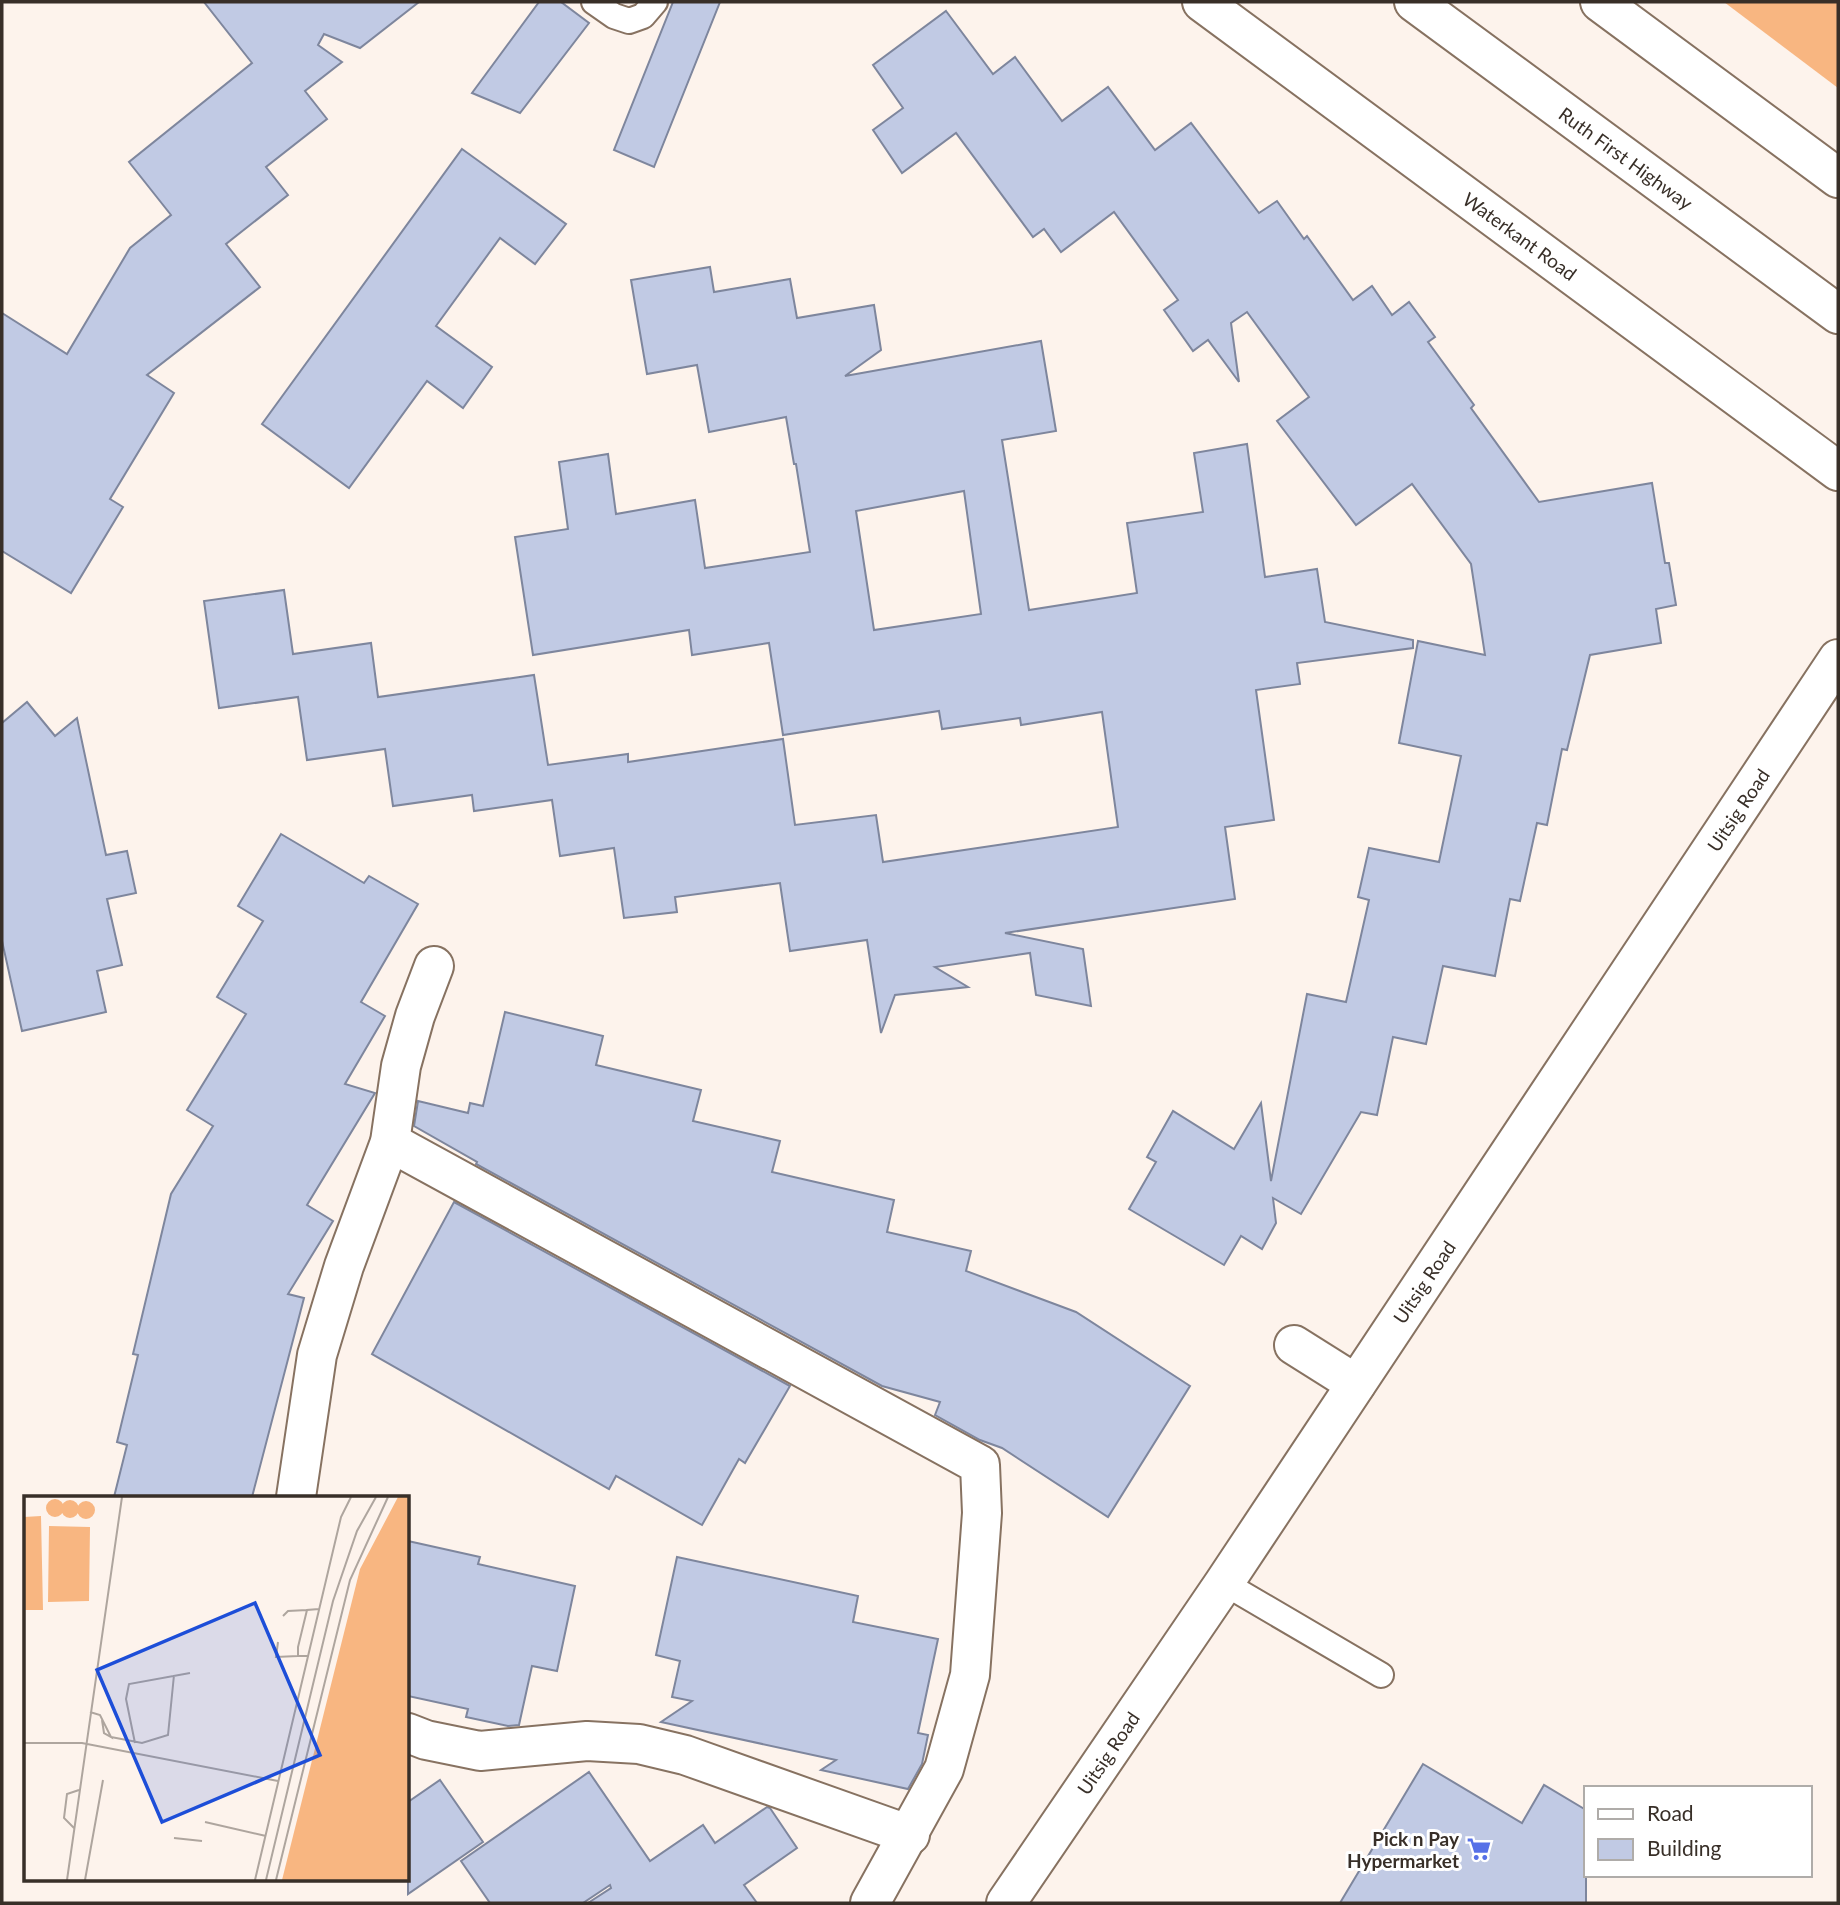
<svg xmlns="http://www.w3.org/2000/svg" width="1840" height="1905" font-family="Lato,sans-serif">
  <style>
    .green { fill: #f8b681 }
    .building { fill: #c1cae4; stroke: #7e869d; stroke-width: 2; fill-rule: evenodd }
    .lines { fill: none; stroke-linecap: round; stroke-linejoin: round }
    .lane-casing { stroke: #877261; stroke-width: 28 }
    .street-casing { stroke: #877261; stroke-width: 42 }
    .highway-casing { stroke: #877261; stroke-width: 42 }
    .lane { stroke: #fff; stroke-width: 24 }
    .street { stroke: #fff; stroke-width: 38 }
    .highway { stroke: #fff; stroke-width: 38 }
    .labels { text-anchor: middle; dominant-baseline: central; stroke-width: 6; stroke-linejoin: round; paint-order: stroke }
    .street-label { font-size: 19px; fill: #382f28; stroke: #fff }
    .poi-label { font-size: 19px; font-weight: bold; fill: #382f28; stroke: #fff; text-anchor: end }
    .inset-road { fill: none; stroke: #aea59e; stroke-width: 2 }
    .view { fill: #1d4ed8; fill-opacity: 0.15; stroke: #1d4ed8; stroke-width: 3.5 }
    .inset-edge { fill: none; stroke: #382f28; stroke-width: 3.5 }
  </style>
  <rect width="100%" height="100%" fill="#fdf3ec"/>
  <!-- green -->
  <path class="green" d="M1724,2H1838V88Z"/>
  <!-- building -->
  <g class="building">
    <path d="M204,2H419L360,48L324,34L318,45L342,62L305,91L327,119L266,167L288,195L226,244L260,287L147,375L174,393L110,499L123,507L71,593L2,551V313L67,354L130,248L171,215L129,162L252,63Z"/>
    <path d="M539,2H561L589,23L520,113L472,93Z"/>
    <path d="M673,2H720L654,167L614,150Z"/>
    <path d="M946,11L993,74L1015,57L1062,121L1108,87L1155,150L1191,123L1259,213L1277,201L1304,239L1307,236L1353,300L1372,286L1392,315L1409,302L1435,337L1428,342L1474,405L1471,408L1539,502L1652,483L1665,563H1669L1676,605L1656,609L1661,643L1590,655L1567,750L1562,749L1547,825L1537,823L1520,901L1510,899L1495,976L1443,966L1426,1044L1393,1037L1377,1115L1361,1112L1301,1214L1273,1198L1276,1223L1262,1249L1241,1236L1224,1265L1129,1209L1156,1162L1147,1157L1173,1111L1234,1149L1261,1103L1271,1181L1307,994L1346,1002L1369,900L1358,897L1369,848L1439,862L1461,756L1399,743L1418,641L1485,655L1471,564L1412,484L1356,525L1277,421L1309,397L1247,312L1231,323L1239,382L1208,340L1193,351L1164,310L1178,300L1114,212L1061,252L1044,229L1033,237L956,133L902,173L873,130L903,108L873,65Z"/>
    <path d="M462,149L566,224L535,264L500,238L436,326L492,367L463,408L427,381L349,488L262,424Z"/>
    <path d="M710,267L714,292L790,279L797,318L874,305L881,350L845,376L1041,341L1056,431L1002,440L1029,610L1137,593L1127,523L1203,512L1194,453L1247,444L1265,577L1317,569L1325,622L1413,640V648L1297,663L1300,684L1256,690L1274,820L1225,827L1235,899L1005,933L1083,949L1091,1006L1036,995L1030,953L935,967L968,987L895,995L881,1033L867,940L790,951L780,883L675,897L677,912L624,918L614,848L560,856L552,800L474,811L472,795L393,806L385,749L307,760L298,697L219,708L204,601L284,590L293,654L371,643L378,697L534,675L548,765L628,754V762L783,739L795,825L876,815L883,862L1118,827L1102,712L1021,725L1020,718L942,729L939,711L783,735L769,643L692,655L689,630L533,655L515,537L568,529L559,462L608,454L616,514L695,500L705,568L810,552L796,464H794L786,417L709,432L697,365L647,374L631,280ZM964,491L981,614L874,630L856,511Z"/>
    <path d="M27,702L55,736L77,718L106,855L127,851L136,893L107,899L122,965L97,971L106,1012L22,1031L2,941V723Z"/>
    <path d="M281,834L364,883L369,876L418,904L361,1002L385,1016L345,1084L375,1093L307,1205L333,1221L288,1294L304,1298L252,1497H114L127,1445L117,1442L138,1355L133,1354L171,1194L213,1126L187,1110L246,1014L217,997L263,921L238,906Z"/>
    <path d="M505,1012L603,1036L596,1065L701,1090L693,1121L780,1141L772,1172L894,1200L887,1232L971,1251L966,1271L1076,1312L1190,1386L1108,1517L1002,1448L980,1440L935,1415L940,1402L882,1386L476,1164L477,1162L414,1126L418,1101L468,1113L470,1103L483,1106Z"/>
    <path d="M454,1202L790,1386L745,1463L739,1459L702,1525L616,1476L609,1489L372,1354Z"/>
    <path d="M408,1541L480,1557L478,1564L575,1586L557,1671L532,1666L519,1725L508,1726L466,1717L468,1709L408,1696Z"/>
    <path d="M677,1557L858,1596L853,1622L938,1639L918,1733L928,1735L922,1764L908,1789L821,1770L836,1760L661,1722L692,1701L672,1697L680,1661L656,1655Z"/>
    <path d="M1423,1764L1522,1823L1544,1785L1586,1810V1903H1340Z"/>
    <path d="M589,1772L650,1861L703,1825L715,1843L767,1807L770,1808L797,1848L744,1885L757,1903H588L611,1888L610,1885L583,1903H490L461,1861Z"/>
    <path d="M440,1780L483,1842L408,1894V1802Z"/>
  </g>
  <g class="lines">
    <!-- lane casing -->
    <g class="lane-casing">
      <g id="lane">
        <path d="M594,2L614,16L629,21L643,16L655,2"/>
        <path d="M1224,1583L1381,1675"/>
      </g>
    </g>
    <!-- street casing -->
    <g class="street-casing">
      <g id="street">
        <path d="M1202,2L1838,471"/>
        <path d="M390,1142L980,1465L982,1513L970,1675L944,1769L870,1903"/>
        <path d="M1294,1345L1356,1384"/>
        <path d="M296,1497L317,1355L344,1266L390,1142L401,1066L415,1016L434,966"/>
        <path d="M408,1733L426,1740L480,1751L587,1741L639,1744L685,1755L910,1835"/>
        <path d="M1006,1903L1224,1583L1838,659"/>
      </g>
    </g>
    <!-- highway casing -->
    <g class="highway-casing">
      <g id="highway">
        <path d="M1414,2L1838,314"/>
        <path d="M1600,2L1838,178"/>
      </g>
    </g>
    <!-- lane -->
    <use href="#lane" class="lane"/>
    <!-- street -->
    <use href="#street" class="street"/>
    <!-- highway -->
    <use href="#highway" class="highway"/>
  </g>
  <!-- icons -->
  <defs>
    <g id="supermarket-bare" transform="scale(1.89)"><path d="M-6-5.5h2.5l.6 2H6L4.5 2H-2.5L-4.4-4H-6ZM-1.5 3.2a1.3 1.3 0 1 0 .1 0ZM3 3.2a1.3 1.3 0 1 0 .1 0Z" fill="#5771e7" stroke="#fff" stroke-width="2.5" paint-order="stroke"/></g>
  </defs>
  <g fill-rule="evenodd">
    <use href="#supermarket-bare" x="1479" y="1849"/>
  </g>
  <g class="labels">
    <!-- street labels -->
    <g class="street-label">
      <text transform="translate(1626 158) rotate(36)">Ruth First Highway</text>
      <text transform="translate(1520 236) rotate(36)">Waterkant Road</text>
      <text transform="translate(1738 810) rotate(-56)">Uitsig Road</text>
      <text transform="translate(1424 1282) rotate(-56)">Uitsig Road</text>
      <text transform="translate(1108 1753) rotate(-56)">Uitsig Road</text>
    </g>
    <!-- poi labels -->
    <g class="poi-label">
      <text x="1459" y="1838">Pick n Pay<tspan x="1459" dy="22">Hypermarket</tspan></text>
    </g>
  </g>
  <!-- overview -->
  <g transform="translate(24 1496)">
    <rect width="385" height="385" fill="#fdf3ec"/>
    <path d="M374,1H385V384H258L336,73ZM22 12a9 9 0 1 1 18 0a9 9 0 1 1-18 0ZM37 13a9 9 0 1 1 18 0a9 9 0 1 1-18 0ZM53 14a9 9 0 1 1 18 0a9 9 0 1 1-18 0ZM17,20L19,114H0V21ZM25,30L66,31L65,105L24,106Z" fill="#f8b681"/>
    <path class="inset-road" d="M259,120L264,115L283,114M254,146L252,161L274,160M284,160H274V151L283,114L295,113M66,216L76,219L87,241L80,237L78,224M87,241L118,247L144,239L150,179M0,247H58L254,285M111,247L102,203L105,188L166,177M181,326L242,340M50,332L40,322L43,298L55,294M150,342L178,345M43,384L98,1M61,384L79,284M231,384L317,21L327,1M242,384L309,105L333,35L352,1M252,384L326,84L364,1"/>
    <path class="view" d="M231,107L296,259L138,326L73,174Z"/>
    <rect width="385" height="385" class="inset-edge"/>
  </g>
  <!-- border -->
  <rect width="1840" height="1905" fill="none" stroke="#382f28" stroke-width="7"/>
  <!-- legend -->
  <rect x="1584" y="1786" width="228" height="91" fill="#ffffff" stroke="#afaca9" stroke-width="2"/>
  <rect x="1598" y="1809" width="35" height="10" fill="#ffffff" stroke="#afaca9" stroke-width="2"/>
  <text x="1647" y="1821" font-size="21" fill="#382f28">Road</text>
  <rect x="1598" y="1839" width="35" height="21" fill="#c1cae4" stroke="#afaca9" stroke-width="2"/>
  <text x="1647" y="1856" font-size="21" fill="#382f28">Building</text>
</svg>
